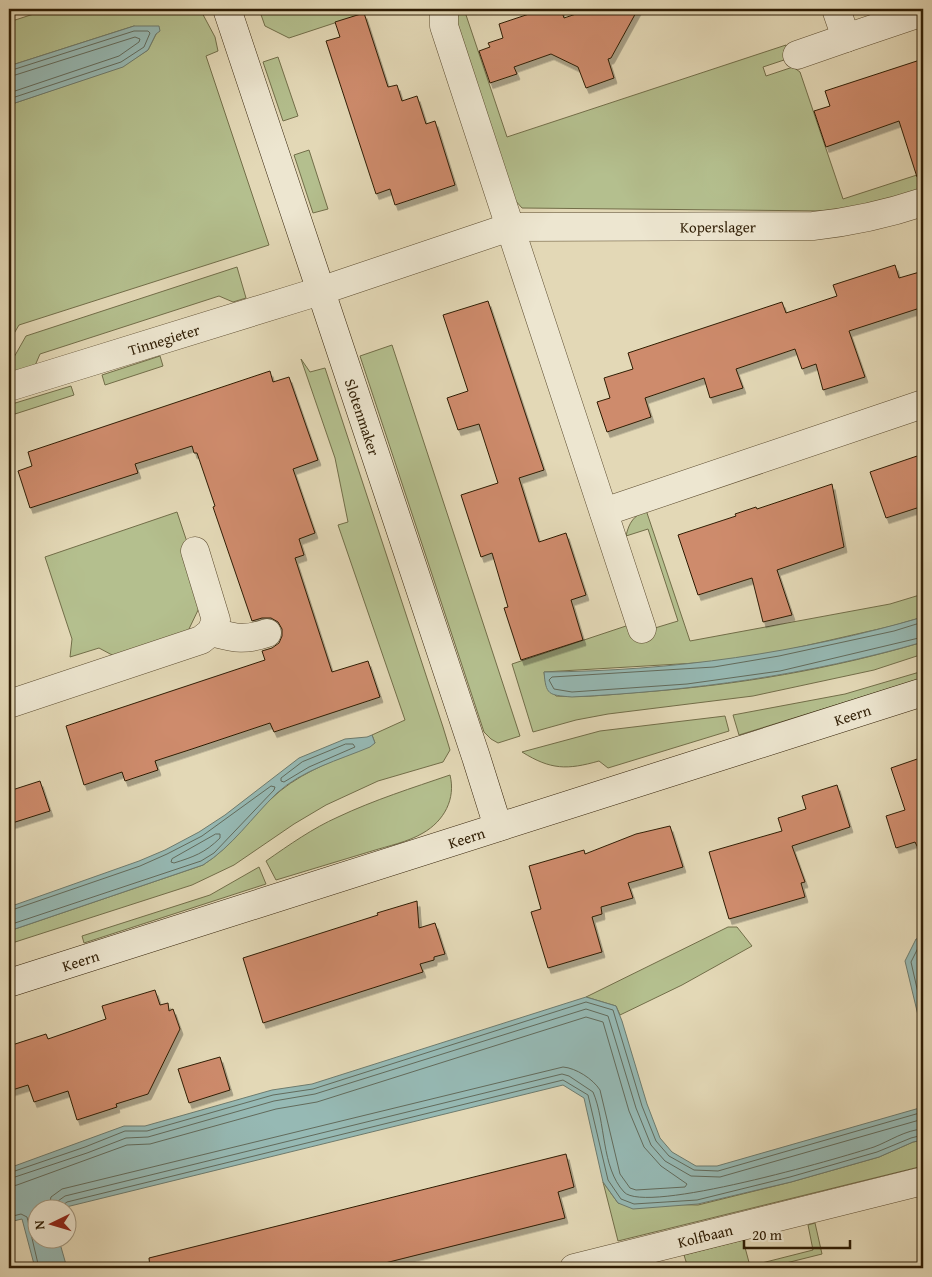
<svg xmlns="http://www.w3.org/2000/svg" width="932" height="1277" font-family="'Gentium Book Plus',serif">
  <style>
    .green { fill: #b4bf8e; stroke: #726e49 }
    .water { fill: #96b9b4; stroke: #6d7b6e }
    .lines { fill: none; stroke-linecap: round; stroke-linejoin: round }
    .shore { stroke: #626b5c; stroke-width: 1 }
    .building { fill: #ce8b6c; stroke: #2f1d04; filter: url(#shadow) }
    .street-casing { stroke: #5c4c30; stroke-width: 29 }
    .secondary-casing { stroke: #2f1d04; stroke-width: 29 }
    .street { stroke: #ede6d0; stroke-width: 28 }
    .secondary { stroke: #ede6d0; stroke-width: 28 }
    .labels { text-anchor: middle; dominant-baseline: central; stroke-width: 4.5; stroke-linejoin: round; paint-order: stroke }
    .street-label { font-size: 15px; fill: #2f1d04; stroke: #ede6d0 }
  </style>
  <defs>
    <filter id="shadow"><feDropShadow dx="3" dy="5.5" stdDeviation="0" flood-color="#0004"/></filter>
  </defs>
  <rect width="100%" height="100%" fill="#e3d8b6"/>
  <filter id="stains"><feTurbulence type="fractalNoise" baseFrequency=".004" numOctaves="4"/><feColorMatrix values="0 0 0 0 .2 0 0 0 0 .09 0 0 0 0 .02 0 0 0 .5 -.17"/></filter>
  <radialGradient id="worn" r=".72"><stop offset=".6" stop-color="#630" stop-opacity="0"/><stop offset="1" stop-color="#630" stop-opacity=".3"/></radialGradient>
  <!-- green -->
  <g class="green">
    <path d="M49,9H200L215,37L218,51L206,56L269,245L19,325L9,342V105L123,66L148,50L156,34L134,26L9,66V22Z"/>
    <path d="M259,9H377L289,38L265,26Z"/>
    <path d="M464,9L507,137L786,45L790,58L763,67L766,76L793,67L800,72L843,199L923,173V188L875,204L829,211L522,208L514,199L456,24V17L459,10Z"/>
    <path d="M278,57L298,116L283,121L263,62Z"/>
    <path d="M309,150L328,209L313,213L294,155Z"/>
    <path d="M237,267L246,298L233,302L219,296L40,354L34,368L9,376V366L26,336Z"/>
    <path d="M392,345L520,736L498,743L491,739L484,732L360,356Z"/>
    <path d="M160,356L163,366L105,385L102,375Z"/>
    <path d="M301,359L310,372L325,368L443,727L450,750L443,762L378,781L326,805L294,824L234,865L192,885L9,944V931L203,865C233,846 252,814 280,791C307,769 343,757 375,743L372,735L405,720L338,525L348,522L335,458Z"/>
    <path d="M71,386L74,395L15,414L12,404Z"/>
    <path d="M646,510L690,641L890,604L923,594V617L892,626L778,652L713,662L544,672L546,685L556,696C585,698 614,694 643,692C738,685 832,669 923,642V654L874,670L753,696L608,714L576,720L533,732L512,664L629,625L632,635L678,621L648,529L626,536C629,522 634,516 646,510Z"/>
    <path d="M177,512L187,542L200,606L188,631L114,656L99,648L70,657L72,639L45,557Z"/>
    <path d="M923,671V678L739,735L733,715L845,694Z"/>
    <path d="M725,716L729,731L608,768L599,761C567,770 551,770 522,752L600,731Z"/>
    <path d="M450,775C456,799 444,821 423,833C408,842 388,846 372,851C340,861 308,870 276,880L266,861C289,845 313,828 338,817C374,800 412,788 450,775Z"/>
    <path d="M259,867L266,884L84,943L82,936L210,895Z"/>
    <path d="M728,927H737L752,946L682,985L620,1015L616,1006L586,997Z"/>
    <path d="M923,1140V1166L618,1241L603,1182L618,1203L698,1205L791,1182L879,1157L913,1142Z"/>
    <path d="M815,1223L822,1254L766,1268H688L684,1255L743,1240L750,1266L813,1250L808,1225Z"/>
  </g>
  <!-- water -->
  <g class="water">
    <path d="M134,26H159L160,31L156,34L148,50L123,67L9,105V66Z"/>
    <path d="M923,617V642C809,675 691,691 572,697C548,695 546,695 544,672C672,671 800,653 923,617Z"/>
    <path d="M372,735L375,743L370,747C339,760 302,770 277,793C252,817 232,847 203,865L9,931V907L139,861L165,850L199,832L225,815L299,758L345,739L367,737Z"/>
    <path d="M923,937V1036L905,961L916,939Z"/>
    <path d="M586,997L616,1006L622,1021L647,1104L660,1138L672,1152L696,1166H717L923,1107V1140L913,1142L879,1157L791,1182L698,1204L633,1209L618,1203L603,1182L584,1098L563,1085L58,1209L38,1210V1240H59L67,1268H35L22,1219L9,1222V1168L124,1126H145L272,1090L312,1084Z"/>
  </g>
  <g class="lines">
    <!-- shore -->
    <g class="shore">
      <path d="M9,71L134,31H148L150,33L144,47L121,62L9,99"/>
      <path d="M9,77L135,37L140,39L139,42L119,56L9,93"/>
      <path d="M923,622L894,631L779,656L714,667L552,677L549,680L554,689L572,692L687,684L780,671L923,637"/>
      <path d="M346,744H353L355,747L309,767L284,782L281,781V778L302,762Z"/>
      <path d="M216,834H220V838C205,853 193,857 174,863L171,862L172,859Z"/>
      <path d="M9,911L140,866L167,854L202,836L271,786L275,787L274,790L214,853L201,861L9,925"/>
      <path d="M923,942L920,944L911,962L923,1015"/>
      <path d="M9,1173L85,1147L125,1131H147L273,1095L313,1089L586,1002L613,1010L642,1106L656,1141L669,1156L694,1170L718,1171L923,1112"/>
      <path d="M9,1179L87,1153L126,1138L148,1137L274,1101L315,1094L586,1009L608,1016L636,1108L651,1145L665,1161L691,1176L720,1177L923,1119"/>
      <path d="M9,1187L17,1185L127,1145L150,1144L276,1109L317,1102L586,1017L603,1022L629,1111L644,1147L661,1166L687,1184L685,1187L636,1190L630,1188L620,1174L600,1090C593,1079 576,1068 563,1067L62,1189L51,1197L48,1210"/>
      <path d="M56,1210L58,1201L65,1196L562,1074L569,1076L593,1092C606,1122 601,1167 624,1192C645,1215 840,1158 874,1147C890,1141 905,1130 923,1129"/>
      <path d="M62,1210L63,1205L67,1202L563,1080L588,1095L608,1180L621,1199L634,1204L697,1200L790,1177L877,1152L911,1138L923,1135"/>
      <path d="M9,1217L21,1214L27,1217L39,1268"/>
    </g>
  </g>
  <!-- building -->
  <g class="building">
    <path d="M544,9H561L564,18L591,9H638L611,58L608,59L614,78L586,88L578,67L551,54L514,67L517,74L490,83L479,51L490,47L488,43L503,38L499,24Z"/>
    <path d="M364,13L388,87L397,85L402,101L417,96L426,124L435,121L455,185L395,205L390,189L376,194L326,41L340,37L335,22Z"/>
    <path d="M923,59V177H917L899,121L826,147L814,111L830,106L825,91Z"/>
    <path d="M895,265L899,278L923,271V307L849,331L865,377L823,390L816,364L802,369L795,349L736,369L743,388L710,398L704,378L645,398L651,417L607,432L597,402L610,398L604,378L633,369L628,353L782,302L786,313L837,296L833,285Z"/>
    <path d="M488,301L544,470L519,478L539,542L566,533L586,595L571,600L583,640L521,660L504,608L508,607L492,553L481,557L461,495L498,483L479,424L458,430L447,398L468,391L443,315Z"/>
    <path d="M270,371L273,382L289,377L318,460L293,469L315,533L299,539L304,555L295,558L332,672L368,661L380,697L274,732L270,723L192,749L155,761L158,770L125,781L122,772L84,785L66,726L265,660L262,651L272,648L279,643L282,636V629L278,622L271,618H262L252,621L213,507L215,506L197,453H194L192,446L135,464L138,473L30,508L18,471L32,466L28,452Z"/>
    <path d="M923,454V506L886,518L870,472Z"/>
    <path d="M832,484L844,547L777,570L792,615L763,622L752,578L698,595L678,535L736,516L735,514L756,507L757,509Z"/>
    <path d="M923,757V847L918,848L915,842L896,848L886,816L905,810L891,768Z"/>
    <path d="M40,781L50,811L9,824V791Z"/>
    <path d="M837,785L850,827L792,846L805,882L801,883L805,897L729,919L709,852L782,831L778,818L806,809L802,796Z"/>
    <path d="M670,826L683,867L628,883L633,898L601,907L602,914L592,917L602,952L548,968L531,912L541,909L529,866L584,850L585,854L636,834Z"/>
    <path d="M417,901L419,928L435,923L445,954L434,957V960L420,964L423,972L263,1023L243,958L378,915L377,913Z"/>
    <path d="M155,990L160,1005L168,1003L169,1011L173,1009L180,1029L148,1094L116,1104L117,1107L77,1120L68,1091L34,1102L28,1085L9,1091V1046L46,1034L48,1039L106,1019L102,1006Z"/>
    <path d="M220,1057L230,1090L189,1103L178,1069Z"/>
    <path d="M566,1154L574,1187L558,1192L565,1218L365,1268H150L149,1258Z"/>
  </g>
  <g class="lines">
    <!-- street casing -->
    <g class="street-casing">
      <g id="street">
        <path d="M446,9L444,13V26L642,629"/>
        <path d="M836,9L846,38L923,12"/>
        <path d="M797,55L846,38"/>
        <path id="s1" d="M9,387L320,291L510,227L813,226C851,222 887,214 923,202"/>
        <path d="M604,512L923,404"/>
        <path d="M211,632C235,638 243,641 267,633"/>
        <path d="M9,704L201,640L211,632L216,620L195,551"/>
        <path id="s2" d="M574,1268L923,1181"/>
      </g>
    </g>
    <!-- secondary casing -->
    <g class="secondary-casing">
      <g id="secondary">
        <path id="s3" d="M227,9L476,757L498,827"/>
        <path id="s4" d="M9,983L923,692"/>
      </g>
    </g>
    <!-- street -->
    <use href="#street" class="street"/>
    <!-- secondary -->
    <use href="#secondary" class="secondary"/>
  </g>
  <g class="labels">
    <!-- street labels -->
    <g class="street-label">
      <text stroke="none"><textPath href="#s1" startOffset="734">Koperslager</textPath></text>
      <text stroke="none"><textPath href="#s1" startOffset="162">Tinnegieter</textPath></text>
      <text stroke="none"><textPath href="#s3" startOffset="430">Slotenmaker</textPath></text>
      <text stroke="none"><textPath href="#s4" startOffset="885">Keern</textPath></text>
      <text stroke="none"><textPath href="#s4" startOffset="480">Keern</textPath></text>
      <text stroke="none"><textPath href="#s4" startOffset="75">Keern</textPath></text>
      <text stroke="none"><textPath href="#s2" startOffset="135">Kolfbaan</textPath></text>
    </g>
  </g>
  <!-- margin -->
  <rect width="932" height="1277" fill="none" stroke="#e3d8b6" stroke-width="30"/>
  <rect x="10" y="10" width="912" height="1257" fill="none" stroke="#2f1d04" stroke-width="2.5"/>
  <rect x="15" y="15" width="902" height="1247" fill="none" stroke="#2f1d04"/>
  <!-- north arrow -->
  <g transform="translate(52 1224) rotate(265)"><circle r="24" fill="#ede6d0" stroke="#a1967e"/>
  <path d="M0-4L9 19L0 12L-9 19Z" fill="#8f2418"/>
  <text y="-8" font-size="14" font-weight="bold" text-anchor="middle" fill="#2f1d04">N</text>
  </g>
  <!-- scale -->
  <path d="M744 1240v8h106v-8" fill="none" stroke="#2f1d04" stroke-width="2.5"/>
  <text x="752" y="1240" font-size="15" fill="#2f1d04" stroke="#ede6d0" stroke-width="4" paint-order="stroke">20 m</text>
  <rect width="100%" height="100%" filter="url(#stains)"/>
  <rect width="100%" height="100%" fill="url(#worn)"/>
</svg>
